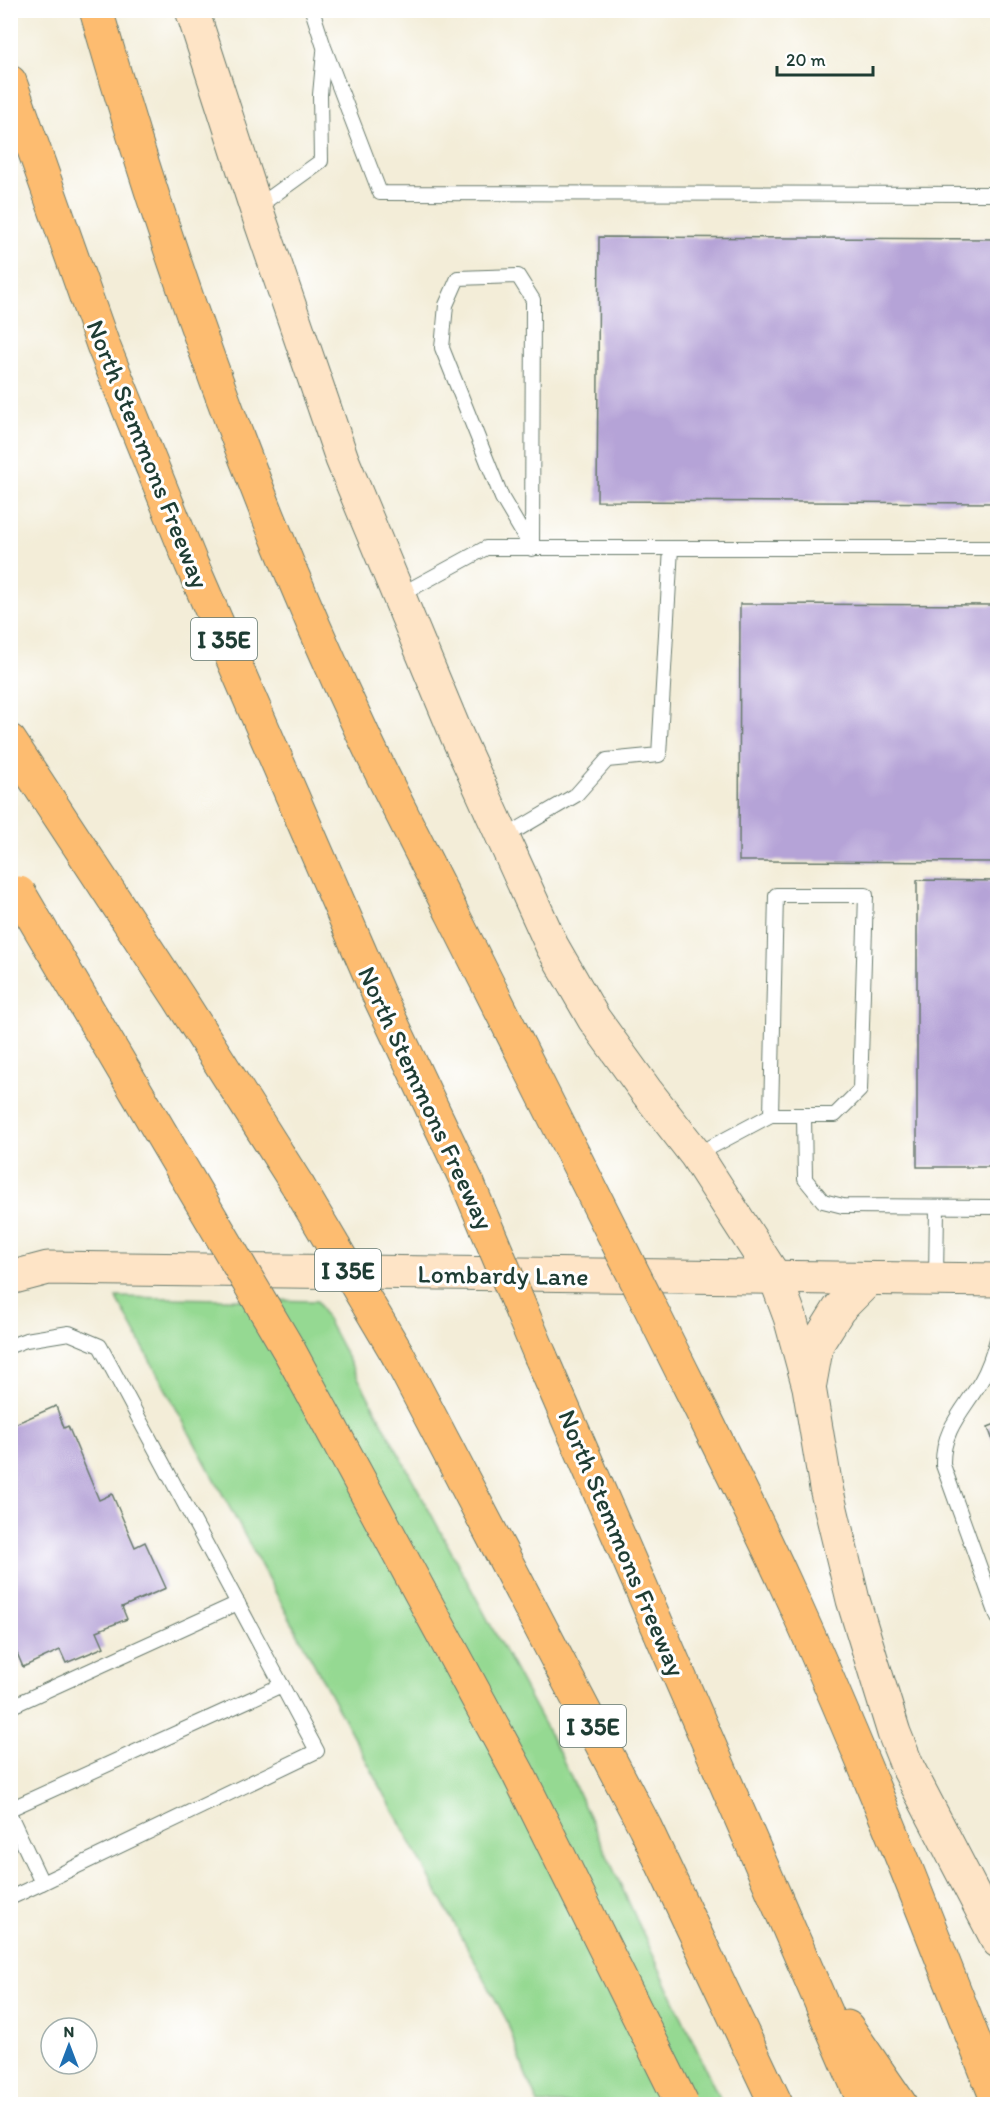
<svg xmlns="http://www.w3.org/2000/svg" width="1008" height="2115" font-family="Itim,sans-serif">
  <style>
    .green { fill: #95d992; stroke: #5a8b63; stroke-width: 1.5 }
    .building { fill: #b5a3d7 }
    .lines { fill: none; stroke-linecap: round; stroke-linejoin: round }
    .lane-casing { stroke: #697b6d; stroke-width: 16 }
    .secondary-casing { stroke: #697b6d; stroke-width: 35 }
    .highway-casing { stroke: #697b6d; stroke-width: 35 }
    .lane { stroke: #fff; stroke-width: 14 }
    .secondary { stroke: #fee4c6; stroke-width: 33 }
    .highway { stroke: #fdbc70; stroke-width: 33 }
    .highway-bridge-casing { stroke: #697b6d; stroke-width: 35; stroke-linecap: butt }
    .highway-bridge { stroke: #fdbc70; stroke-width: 33 }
    .labels { text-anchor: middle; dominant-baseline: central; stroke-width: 6; stroke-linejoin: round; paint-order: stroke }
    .shield { fill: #fff; stroke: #627771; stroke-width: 1.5 }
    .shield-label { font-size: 24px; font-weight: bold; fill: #1f3d34 }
    .street-label { font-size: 26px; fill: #1f3d34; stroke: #fff }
  </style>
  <rect width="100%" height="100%" fill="#fff"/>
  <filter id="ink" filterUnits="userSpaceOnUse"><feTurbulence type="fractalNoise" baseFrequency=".0167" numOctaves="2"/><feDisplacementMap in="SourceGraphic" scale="12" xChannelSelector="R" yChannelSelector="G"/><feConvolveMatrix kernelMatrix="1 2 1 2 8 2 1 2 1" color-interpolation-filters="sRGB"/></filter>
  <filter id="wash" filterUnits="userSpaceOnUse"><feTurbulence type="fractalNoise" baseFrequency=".008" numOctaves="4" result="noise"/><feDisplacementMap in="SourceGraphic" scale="24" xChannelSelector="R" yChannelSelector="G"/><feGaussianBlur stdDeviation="1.35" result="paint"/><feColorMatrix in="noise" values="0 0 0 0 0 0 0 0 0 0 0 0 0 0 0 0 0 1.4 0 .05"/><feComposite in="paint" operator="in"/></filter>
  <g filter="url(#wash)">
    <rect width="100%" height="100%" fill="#f3edd8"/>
    <!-- green -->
    <path class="green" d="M116,1297L317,1301L562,1758L722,2104H538L525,2073L507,2021Z"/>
    <g id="blocks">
      <!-- building -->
      <g class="building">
        <path d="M599,237L998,239V503L597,501Z"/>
        <path d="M740,604L998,605V862L739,861Z"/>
        <path d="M917,880L998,881V1167H917Z"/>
        <path d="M56,1406L64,1428L68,1426L99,1500L112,1494L135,1547L145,1542L166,1588L122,1607L127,1619L97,1631L104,1647L66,1663L60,1650L23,1667L10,1637V1454L13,1453L10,1447V1426Z"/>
        <path d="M998,1423V1452H997L988,1427Z"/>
      </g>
    </g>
  </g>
  <g filter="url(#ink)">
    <use href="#blocks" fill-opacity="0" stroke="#697b6d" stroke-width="1.5"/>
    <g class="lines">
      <!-- lane casing -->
      <g class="lane-casing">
        <g id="lane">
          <path d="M312,10L324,47L380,193L998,194"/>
          <path d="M256,208L321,161L320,95L324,52"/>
          <path d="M518,276L533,300L532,549L502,498L442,348L446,305L458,278Z"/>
          <path d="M398,596L486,548H998"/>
          <path d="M503,838L576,795L607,760L659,755L671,548"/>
          <path d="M804,1115L805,1179L823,1201L843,1206L998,1207"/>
          <path d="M696,1155L771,1115H835L860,1090L866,895H776L771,1115"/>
          <path d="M936,1279L937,1207"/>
          <path d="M998,1336C994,1351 989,1367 981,1381C964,1410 942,1429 943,1465L998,1618"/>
          <path d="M10,1346L26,1340L69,1333L100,1346L317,1751L42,1883L10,1815"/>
          <path d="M10,1707L238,1603"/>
          <path d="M10,1809L282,1685"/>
          <path d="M10,1898L42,1883"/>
        </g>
      </g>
      <!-- secondary casing -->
      <g class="secondary-casing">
        <g id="secondary">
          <path d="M192,10L256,208L342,459L457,736L552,946L594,1019L646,1091L696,1155L776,1279L790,1317L809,1387L826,1488L853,1600L894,1733L908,1768L998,1941"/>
          <path d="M10,1278L48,1268L998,1280"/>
          <path d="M810,1383L817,1344L839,1309L869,1279"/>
        </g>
      </g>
      <!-- highway casing -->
      <g class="highway-casing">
        <g id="highway">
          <path d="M10,82L103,345L191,563L379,996L468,1184"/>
          <path d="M10,741L179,998L298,1186"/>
          <path d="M398,1355L645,1827L776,2104"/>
          <path d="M541,1357L865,2104"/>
          <path d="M847,2027L900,2104"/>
        </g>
      </g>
      <!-- lane -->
      <use href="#lane" class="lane"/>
      <!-- secondary -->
      <use href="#secondary" class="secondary"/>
      <!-- highway -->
      <use href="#highway" class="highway"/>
      <!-- highway-bridge casing -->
      <g class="highway-bridge-casing">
        <g id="highway-bridge">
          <path d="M96,10C168,260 255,506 366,741C394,800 424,857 453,915C520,1048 587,1182 654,1315C698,1404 743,1492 785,1583C863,1753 930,1928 998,2102"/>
          <path d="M19,893L290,1352L518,1773L682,2104"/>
          <path d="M468,1184L541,1357"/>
          <path d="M298,1186L398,1355"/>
        </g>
      </g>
      <!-- highway-bridge -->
      <use href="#highway-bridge" class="highway-bridge"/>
    </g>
  </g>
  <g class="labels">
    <!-- shield labels -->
    <g class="shield">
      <rect x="191" y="618" width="66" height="42" rx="4.5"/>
      <rect x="315" y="1249" width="66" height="42" rx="4.5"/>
      <rect x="560" y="1705" width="66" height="42" rx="4.5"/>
    </g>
    <g class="shield-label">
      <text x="224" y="639">I 35E</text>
      <text x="348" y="1270">I 35E</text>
      <text x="593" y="1726">I 35E</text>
    </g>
    <!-- street labels -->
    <g class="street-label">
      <text transform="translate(148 454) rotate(68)">North Stemmons Freeway</text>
      <text transform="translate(426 1098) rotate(65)">North Stemmons Freeway</text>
      <text transform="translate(503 1275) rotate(1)">Lombardy Lane</text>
      <text transform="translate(622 1543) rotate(67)">North Stemmons Freeway</text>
    </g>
  </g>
  <!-- margin -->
  <rect width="1008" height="2115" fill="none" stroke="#fff" stroke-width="36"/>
  <!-- north arrow -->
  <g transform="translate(69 2046)"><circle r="28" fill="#ffffff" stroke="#a5b1ae" stroke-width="1.5"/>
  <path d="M0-4.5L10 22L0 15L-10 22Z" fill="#1f6fb2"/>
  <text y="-9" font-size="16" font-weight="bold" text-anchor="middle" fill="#1f3d34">N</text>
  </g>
  <!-- scale -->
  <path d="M777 66v9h96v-9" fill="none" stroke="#1f3d34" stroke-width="3"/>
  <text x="786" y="66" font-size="18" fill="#1f3d34" stroke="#ffffff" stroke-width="4.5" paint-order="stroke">20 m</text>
</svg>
